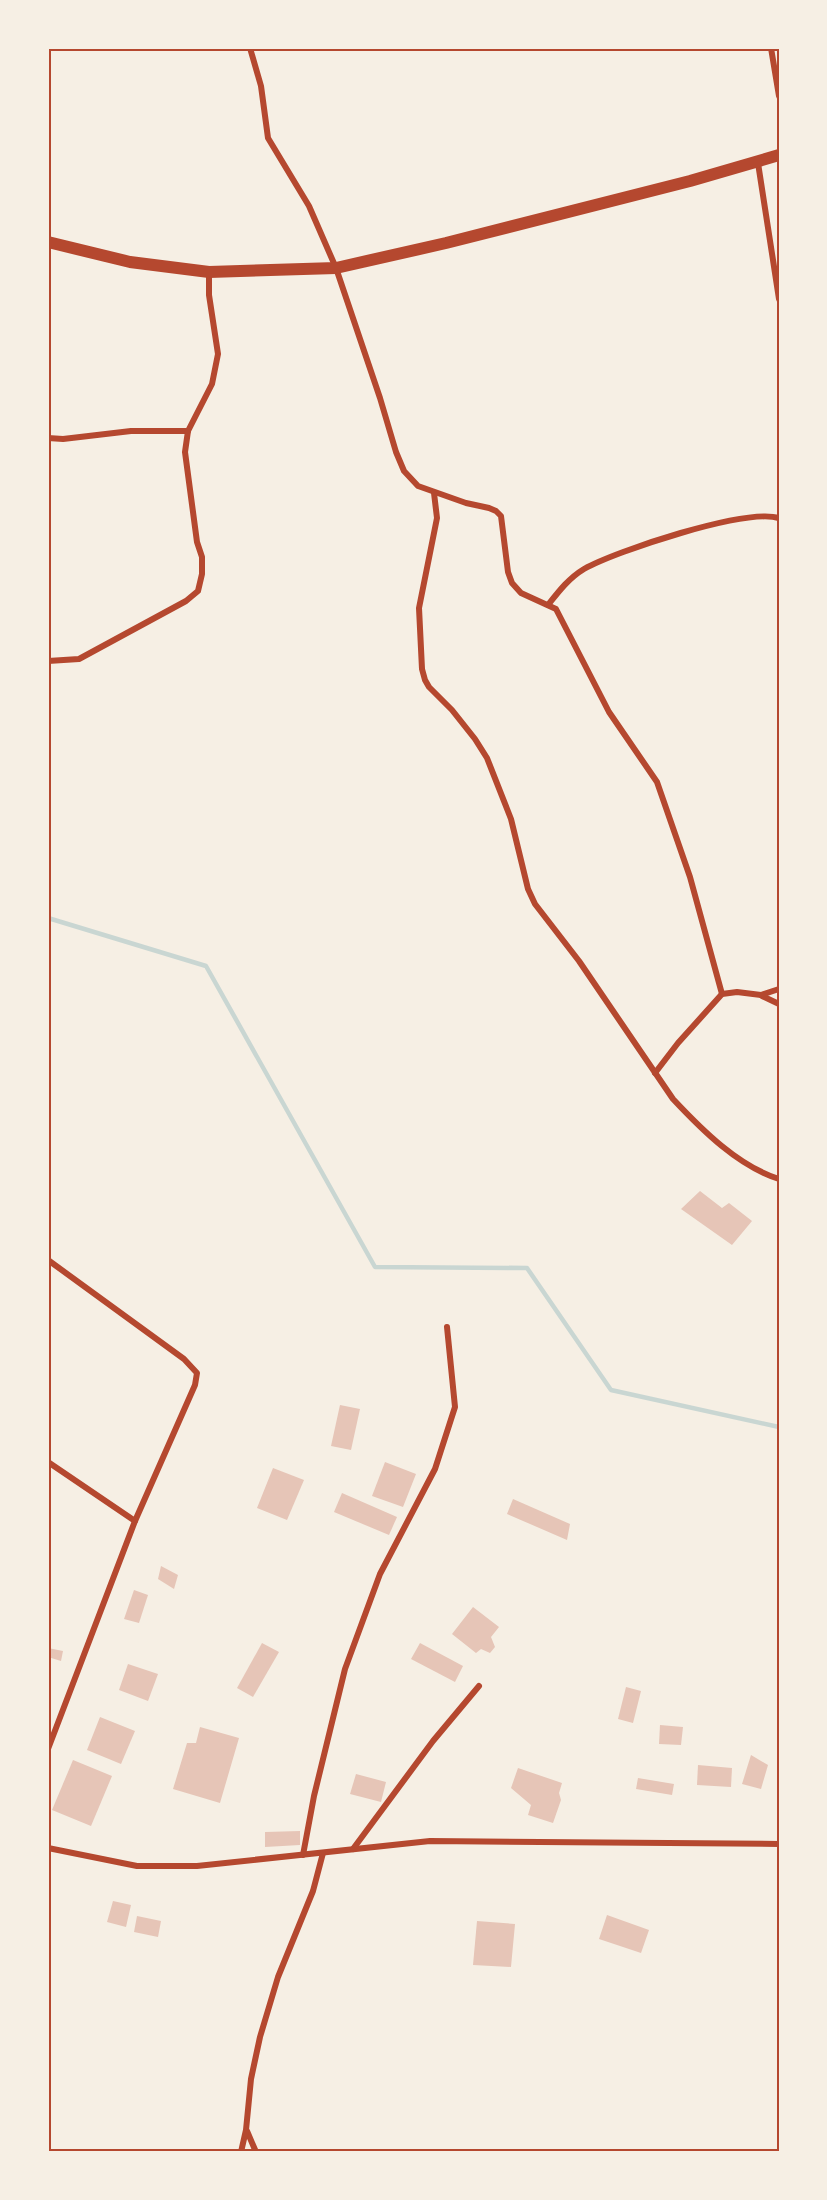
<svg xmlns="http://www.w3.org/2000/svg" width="827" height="2200" font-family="'Source Serif 4',serif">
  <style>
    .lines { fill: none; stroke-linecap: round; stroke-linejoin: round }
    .stream { stroke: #c9d6d2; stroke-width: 4.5 }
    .building { fill: #e6c5b7 }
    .minor { stroke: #b5482f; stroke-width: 6 }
    .secondary { stroke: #b5482f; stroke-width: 12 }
    .neatline { fill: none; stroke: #b5482f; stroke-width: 2 }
  </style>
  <rect width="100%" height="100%" fill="#f6efe4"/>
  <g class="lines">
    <!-- stream -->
    <path class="stream" d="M48,918L206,966L375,1267L527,1268L611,1390L779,1427"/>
  </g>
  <!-- building -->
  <g class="building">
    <path d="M700,1191L722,1208L729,1203L752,1221L732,1245L681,1209Z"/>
    <path d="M340,1405L360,1409L351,1450L331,1446Z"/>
    <path d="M385,1462L416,1474L403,1507L372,1496Z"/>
    <path d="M273,1468L304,1480L287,1520L257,1508Z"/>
    <path d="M342,1493L397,1517L389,1535L334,1512Z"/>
    <path d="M513,1499L570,1524L567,1540L507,1514Z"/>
    <path d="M161,1566L178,1575L174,1589L158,1579Z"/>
    <path d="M134,1590L148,1595L139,1623L124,1619Z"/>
    <path d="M473,1607L499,1627L491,1637L495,1647L490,1653L481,1649L476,1653L452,1634Z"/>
    <path d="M262,1643L279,1652L253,1697L237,1688Z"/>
    <path d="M420,1643L463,1666L455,1682L411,1659Z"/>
    <path d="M48,1648L63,1651L61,1661L48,1657Z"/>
    <path d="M128,1664L158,1674L148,1701L119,1690Z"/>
    <path d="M626,1687L641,1691L633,1723L618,1719Z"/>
    <path d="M100,1717L135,1731L121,1764L87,1750Z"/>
    <path d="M660,1725L683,1727L681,1745L659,1744Z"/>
    <path d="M200,1727L239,1738L220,1803L173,1789L187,1743H196Z"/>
    <path d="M751,1755L768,1765L761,1789L742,1784Z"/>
    <path d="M73,1760L112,1776L91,1826L52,1810Z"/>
    <path d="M698,1765L732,1768L731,1787L697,1785Z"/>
    <path d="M518,1768L562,1783L559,1793L561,1800L553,1823L528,1815L531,1805L511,1788Z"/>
    <path d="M356,1774L386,1782L381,1802L350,1794Z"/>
    <path d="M638,1778L674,1784L672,1795L636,1789Z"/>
    <path d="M300,1831V1845L265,1847V1832Z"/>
    <path d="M113,1901L131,1905L126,1927L107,1922Z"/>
    <path d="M607,1915L649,1930L641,1953L599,1939Z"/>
    <path d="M137,1916L161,1921L158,1937L134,1932Z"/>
    <path d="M477,1921L515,1924L511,1967L473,1965Z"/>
  </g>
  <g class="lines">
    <!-- minor -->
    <g class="minor">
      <path d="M250,48L261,86L268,138L309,206L336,268L380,398L396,452L404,471L418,486L466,503L489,508L496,511L501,516L508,572L512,583L521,593L556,609L609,712L657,782L690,877L722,994"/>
      <path d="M771,48L779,96"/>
      <path d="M758,163L779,299"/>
      <path d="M48,438L63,439L131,431H188"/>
      <path d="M434,493L437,518L419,608L422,669L425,680L429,687L452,710L475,739L487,758L511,819L528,889L535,904L579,961L673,1099C702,1130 738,1166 779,1179"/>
      <path d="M548,605C559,591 569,578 584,569C616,551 745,508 779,518"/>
      <path d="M48,661L79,659L186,601L198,591L202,574V557L197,542L185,452L188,431L212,384L218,354L209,295V272"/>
      <path d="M762,996L779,1004"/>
      <path d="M655,1073L678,1043L722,994L737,992L761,995L779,989"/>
      <path d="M48,1260L184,1359L197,1373L195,1385L135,1521L48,1749"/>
      <path d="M48,1462L135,1521"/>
      <path d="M48,1848L137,1866H197L430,1841L779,1844"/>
      <path d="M353,1849L433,1741L479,1686"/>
      <path d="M303,1855L314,1796L345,1669L380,1574L435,1469L455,1407L447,1327"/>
      <path d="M247,2131L256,2152"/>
      <path d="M241,2152L246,2130L251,2079L260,2037L278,1977L313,1891L323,1853"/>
    </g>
    <!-- secondary -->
    <path class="secondary" d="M48,242L130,262L209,272L336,268L446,243L690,181L779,155"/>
  </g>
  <!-- border -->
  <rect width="827" height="2200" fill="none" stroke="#f6efe4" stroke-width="99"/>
  <rect x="50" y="50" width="728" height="2100" class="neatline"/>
</svg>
